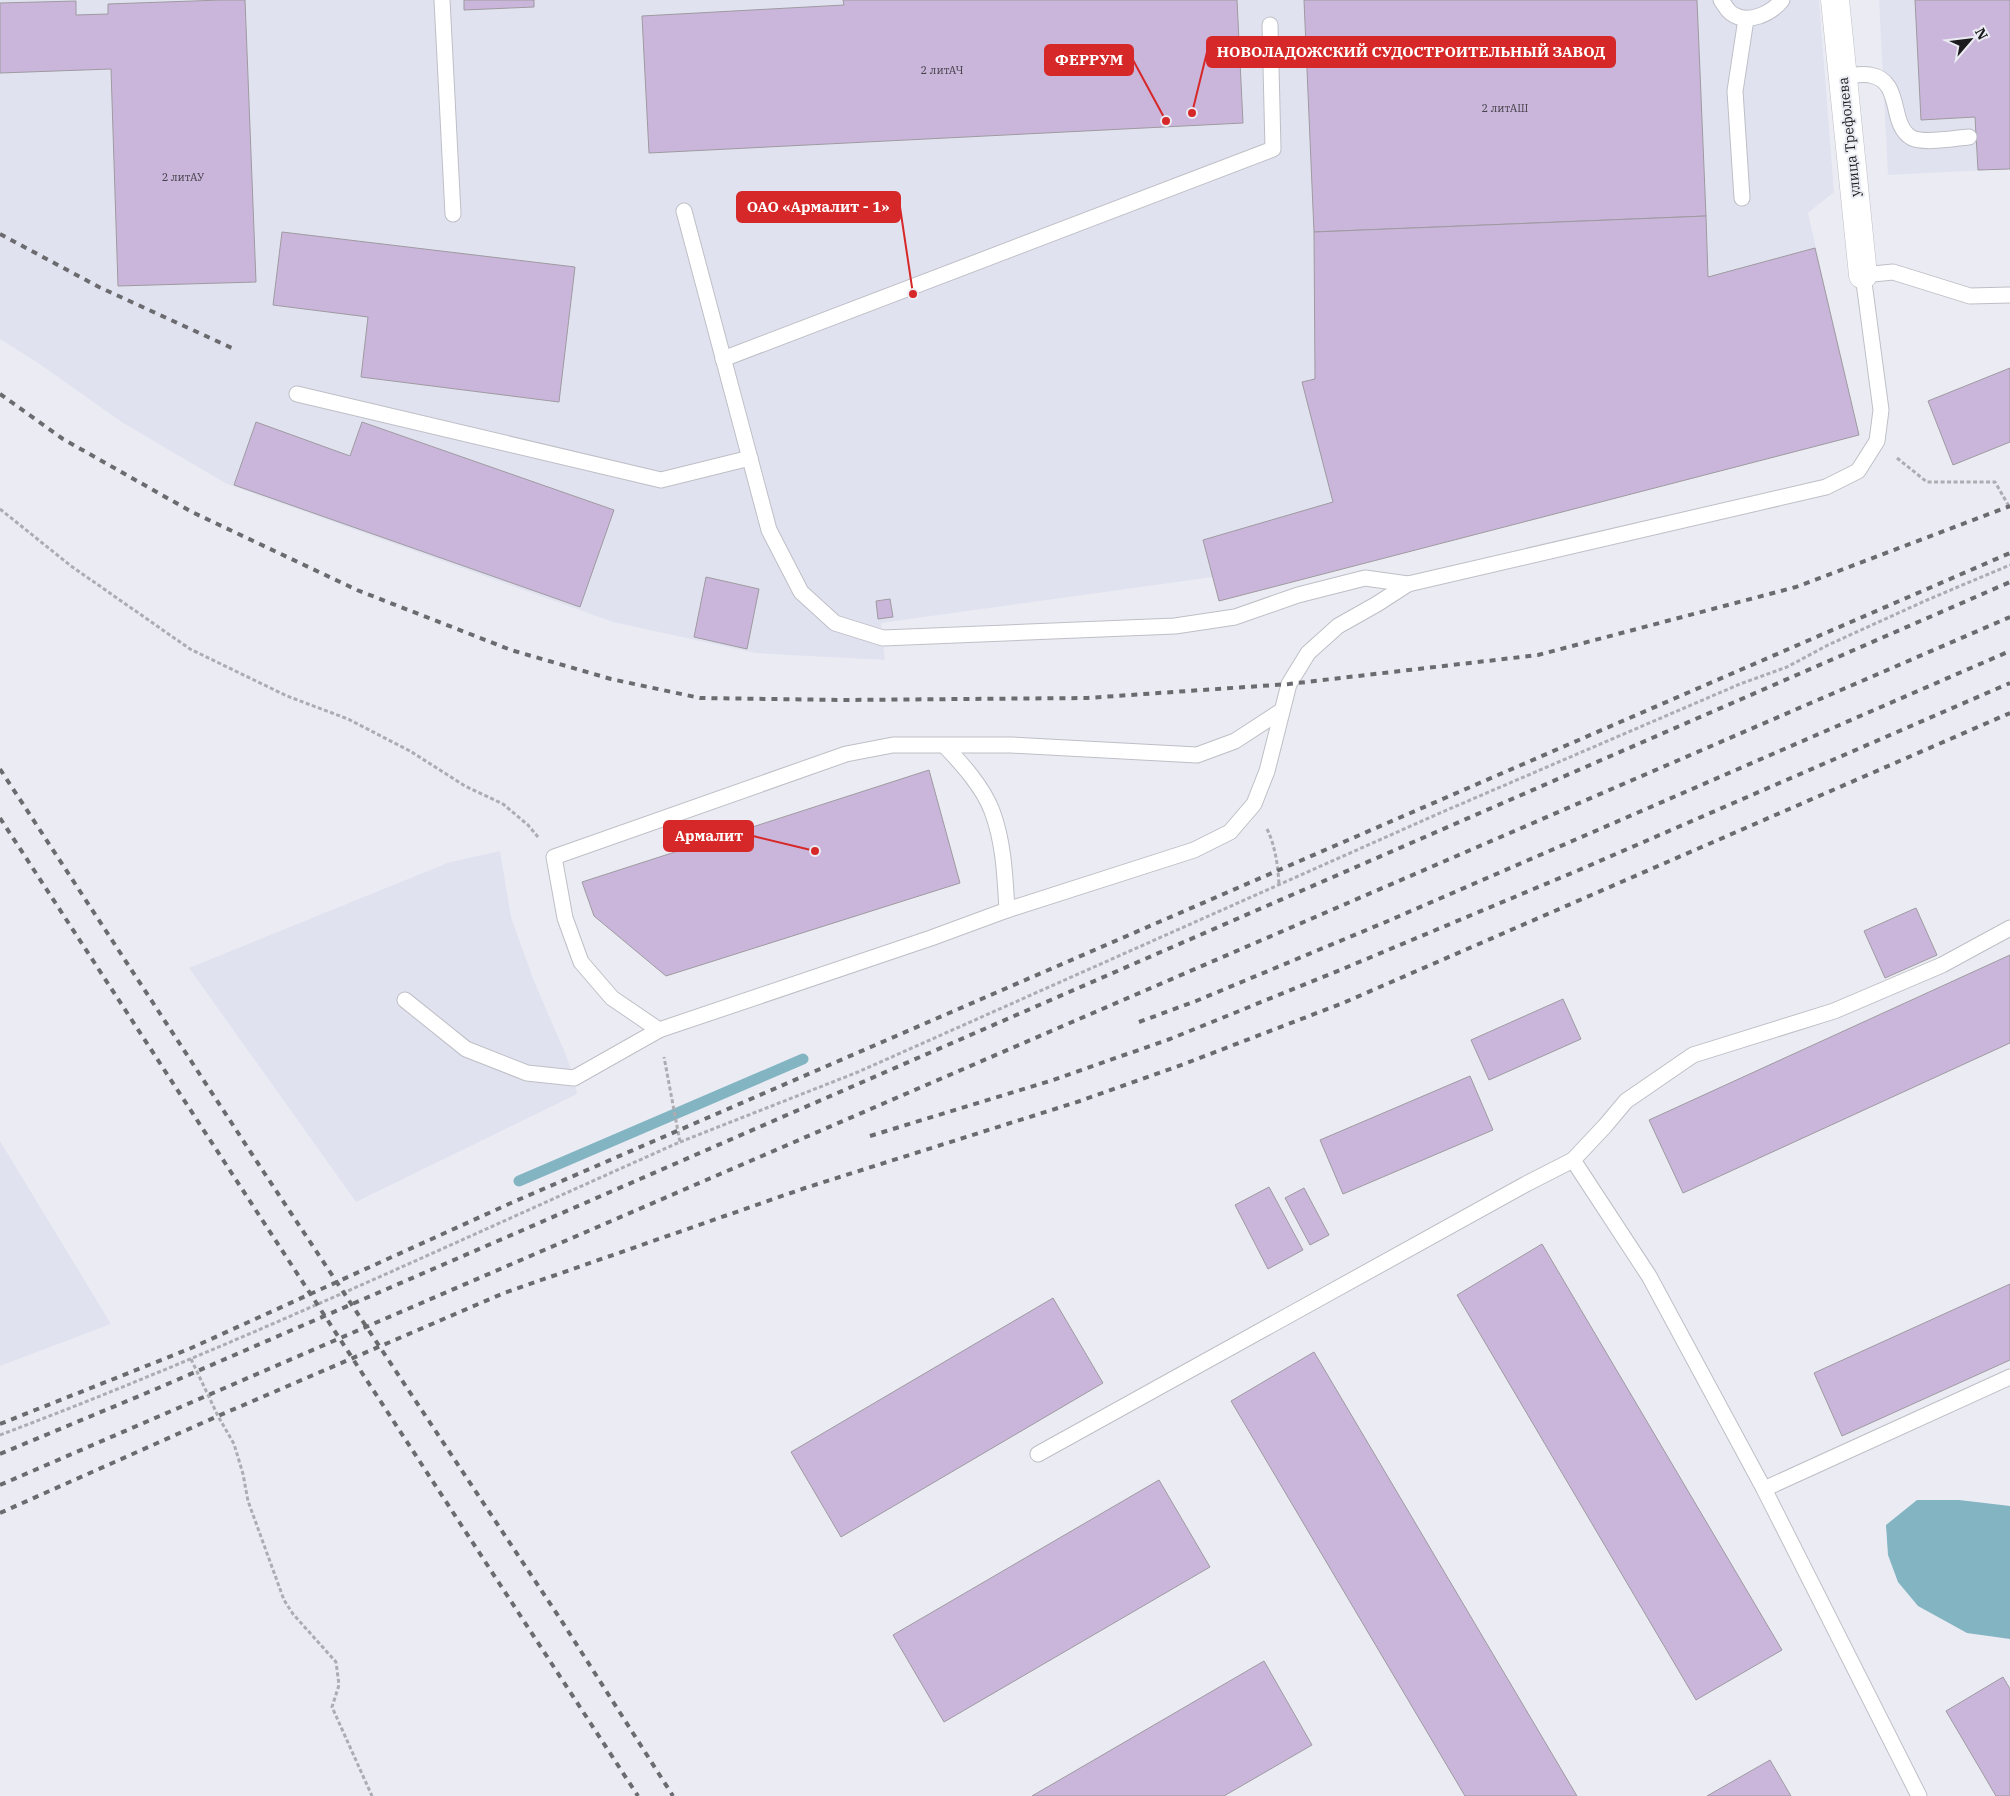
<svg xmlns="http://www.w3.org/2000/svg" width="2010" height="1796" font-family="'IBM Plex Serif',serif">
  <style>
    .built { fill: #e0e2f0 }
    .water { fill: #82b4c2 }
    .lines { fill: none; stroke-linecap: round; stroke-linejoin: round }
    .stream { stroke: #82b4c2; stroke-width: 11 }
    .building { fill: #cbb6db; stroke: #9e9aa0 }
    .lane-casing { stroke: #bebfc6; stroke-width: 17 }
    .street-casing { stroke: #bebfc6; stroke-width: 29 }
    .path { stroke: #acacb2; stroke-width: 3; stroke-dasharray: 4 2.5; stroke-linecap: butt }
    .lane { stroke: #fff; stroke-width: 15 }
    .street { stroke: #fff; stroke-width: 28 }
    .rail { stroke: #6b6b6f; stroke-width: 4; stroke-dasharray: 6 6; stroke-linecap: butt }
    .labels { text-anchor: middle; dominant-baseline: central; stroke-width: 4; stroke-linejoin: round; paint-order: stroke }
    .number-label { font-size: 11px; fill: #47424c }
    .street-label { font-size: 14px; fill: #1b1b1d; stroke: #ebecf3 }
    .leader { fill: none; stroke: #d62828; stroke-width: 2 }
    .callout-dot { fill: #d62828; stroke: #ebecf3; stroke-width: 2 }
    .callout { fill: #d62828; stroke: #d62828; stroke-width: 2 }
    .callout-label { font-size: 15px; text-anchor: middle; font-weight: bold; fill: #fff }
  </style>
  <rect width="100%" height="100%" fill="#ebecf3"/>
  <!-- built -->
  <g class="built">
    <path d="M0,0H1819L1834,192L1808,213L1859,435L1213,577L881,623L885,660L755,653L613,622L227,484L123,423L38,363L0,339Z"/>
    <path d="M1879,0H2010V169L1888,175Z"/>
    <path d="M500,851L511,917L534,981L566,1055L574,1078L577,1094L356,1202L189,968L450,862Z"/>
    <path d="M0,1141L111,1324L0,1366Z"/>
  </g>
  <!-- water -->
  <path class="water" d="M1917,1500H1959L2010,1506V1639L1967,1633L1918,1606L1898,1582L1888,1555L1886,1525Z"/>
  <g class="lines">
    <!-- stream -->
    <path class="stream" d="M519,1181L803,1059"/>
  </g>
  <!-- building -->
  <g class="building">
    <path d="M221,0H245L256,282L118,286L111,69L0,73V3L76,1V15L108,14V4Z"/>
    <path d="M464,0H534V7L464,10Z"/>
    <path d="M843,0H1237L1243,123L649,153L642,16L844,5Z"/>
    <path d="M1304,0H1697L1706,216L1314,232Z"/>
    <path d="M1915,0H2010V169L1978,170L1975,117L1921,120Z"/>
    <path d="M1706,216L1708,277L1815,248L1859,435L1219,601L1203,540L1333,502L1302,382L1315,379L1314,232Z"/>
    <path d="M282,232L575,267L559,402L361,377L368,317L273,305Z"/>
    <path d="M2010,368V442L1953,465L1928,401Z"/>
    <path d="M256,422L350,456L362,422L614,510L580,607L234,485Z"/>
    <path d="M706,577L759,589L747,649L694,637Z"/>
    <path d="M890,599L893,617L878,619L876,601Z"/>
    <path d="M929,770L960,883L666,976L594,916L582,882Z"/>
    <path d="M1916,908L1937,955L1885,978L1864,931Z"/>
    <path d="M2010,955V1043L1683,1193L1649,1120Z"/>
    <path d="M1563,999L1581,1039L1489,1080L1471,1040Z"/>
    <path d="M1470,1076L1493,1130L1343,1194L1320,1140Z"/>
    <path d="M1269,1187L1303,1250L1268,1269L1235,1205Z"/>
    <path d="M1304,1188L1329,1235L1310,1245L1285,1198Z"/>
    <path d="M1542,1244L1782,1650L1696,1700L1457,1295Z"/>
    <path d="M2010,1284V1360L1842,1436L1814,1373Z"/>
    <path d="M1053,1298L1103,1383L841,1537L791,1452Z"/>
    <path d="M1314,1352L1577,1796H1465L1231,1401Z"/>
    <path d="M1159,1480L1210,1567L944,1722L893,1635Z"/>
    <path d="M1264,1661L1312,1745L1224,1796H1032Z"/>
    <path d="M2003,1677L2010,1689V1796H1996L1946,1711Z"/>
    <path d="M1770,1760L1791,1796H1707Z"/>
  </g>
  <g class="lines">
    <!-- lane casing -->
    <g class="lane-casing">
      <g id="lane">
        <path d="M442,0L453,214"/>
        <path d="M1721,0C1724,4 1727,10 1731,13C1747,25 1771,14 1782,0"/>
        <path d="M1843,76C1851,76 1861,73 1870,75C1904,81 1888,125 1912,138C1925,144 1955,138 1969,137"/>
        <path d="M1742,198L1735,91L1746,19"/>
        <path d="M684,211L769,530L801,592L835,623L883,638L1175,626L1235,617L1298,595L1365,578L1408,584"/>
        <path d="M723,359L1273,149L1270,25"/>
        <path d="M297,394L661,480L750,458"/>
        <path d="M945,746C962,764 983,787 992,811C1004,843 1005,877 1007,910"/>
        <path d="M405,1000L466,1049L527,1073L574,1078L659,1030L931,938L1007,910L1194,850L1230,832L1254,804L1267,771L1289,684L1308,653L1338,626L1377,604L1408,584L1826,487L1858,471L1877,441L1881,410L1863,275L1893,272L1970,296L2010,295"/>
        <path d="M659,1030L612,998L581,962L565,918L554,857L846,754L893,745H1011L1197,755L1235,741L1281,711"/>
        <path d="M1573,1160L1605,1126L1626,1101L1693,1055L1834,1011L1942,965L2010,928"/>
        <path d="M1038,1454L1526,1184L1573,1160L1649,1276L1764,1489L1919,1796"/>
        <path d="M1764,1489L2010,1377"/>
      </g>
    </g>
    <!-- street casing -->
    <g class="street-casing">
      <path id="street" d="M1835,0L1863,275"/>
    </g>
    <!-- path -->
    <g class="path">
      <path d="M1897,458L1927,482H1995L2010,508"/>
      <path d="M0,509L71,566L190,649L287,696L348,719L410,751L465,786L503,804L528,825L538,837"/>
      <path d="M1267,829C1275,845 1278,866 1279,884"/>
      <path d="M680,1142L858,1072L1440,813L1740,684L1787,667L1828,645L1927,600L2010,565"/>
      <path d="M191,1359L218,1416L234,1444L243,1474L248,1501L284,1600L293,1614L336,1662L339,1685L332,1707L372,1796"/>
      <path d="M0,1435C231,1348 455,1242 680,1142L664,1057"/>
    </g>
    <!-- lane -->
    <use href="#lane" class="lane"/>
    <!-- street -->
    <use href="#street" class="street"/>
    <!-- rail -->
    <g class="rail">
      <path d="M0,234L99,287L234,349"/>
      <path d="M0,394L63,439L192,512L357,590L511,650L611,679L700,698L841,700L1087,698L1289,684L1538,655L1796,587L2010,506"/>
      <path d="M0,769L263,1171L561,1620L673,1796"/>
      <path d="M0,818L638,1796"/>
      <path d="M1139,1022L1196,1001L1388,921L2010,651"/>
      <path d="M870,1136L1053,1080L1170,1039L1333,973L1579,870L2010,683"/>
      <path d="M0,1424L189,1349L511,1203L2010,553"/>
      <path d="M0,1454L156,1389L523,1230L2010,582"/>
      <path d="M0,1485L2010,617"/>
      <path d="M0,1513L218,1416L504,1293L805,1188L1080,1101L1184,1064L1343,1003L2010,713"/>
    </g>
  </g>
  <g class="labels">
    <!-- number labels -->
    <g class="number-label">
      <text x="942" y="70">2 литАЧ</text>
      <text x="1505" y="108">2 литАШ</text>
      <text x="183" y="177">2 литАУ</text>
    </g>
    <!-- street labels -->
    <g class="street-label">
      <text transform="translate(1849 137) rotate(-96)">улица Трефолева</text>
    </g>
  </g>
  <!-- callouts -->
  <path class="leader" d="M1192 113L1207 52M1166 121L1133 60M913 294L900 207M815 851L753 836"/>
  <g class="callout-dot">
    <circle cx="1192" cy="113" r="5"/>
    <circle cx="1166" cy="121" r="5"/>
    <circle cx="913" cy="294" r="5"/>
    <circle cx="815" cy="851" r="5"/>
  </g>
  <g class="callout">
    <rect x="1207" y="37" width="408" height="30" rx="5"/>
    <rect x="1045" y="45" width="88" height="30" rx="5"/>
    <rect x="737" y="192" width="163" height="30" rx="5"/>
    <rect x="664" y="821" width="89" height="30" rx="5"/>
  </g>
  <g class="callout-label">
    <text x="1411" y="57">НОВОЛАДОЖСКИЙ СУДОСТРОИТЕЛЬНЫЙ ЗАВОД</text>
    <text x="1089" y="65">ФЕРРУМ</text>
    <text x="818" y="212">ОАО «Армалит - 1»</text>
    <text x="709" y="841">Армалит</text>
  </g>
  <!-- north arrow -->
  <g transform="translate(1970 40) rotate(62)" stroke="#ebecf3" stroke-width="4" paint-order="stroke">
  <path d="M0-4L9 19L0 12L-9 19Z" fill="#1b1b1d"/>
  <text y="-8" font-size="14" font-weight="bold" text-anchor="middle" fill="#1b1b1d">N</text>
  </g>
</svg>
